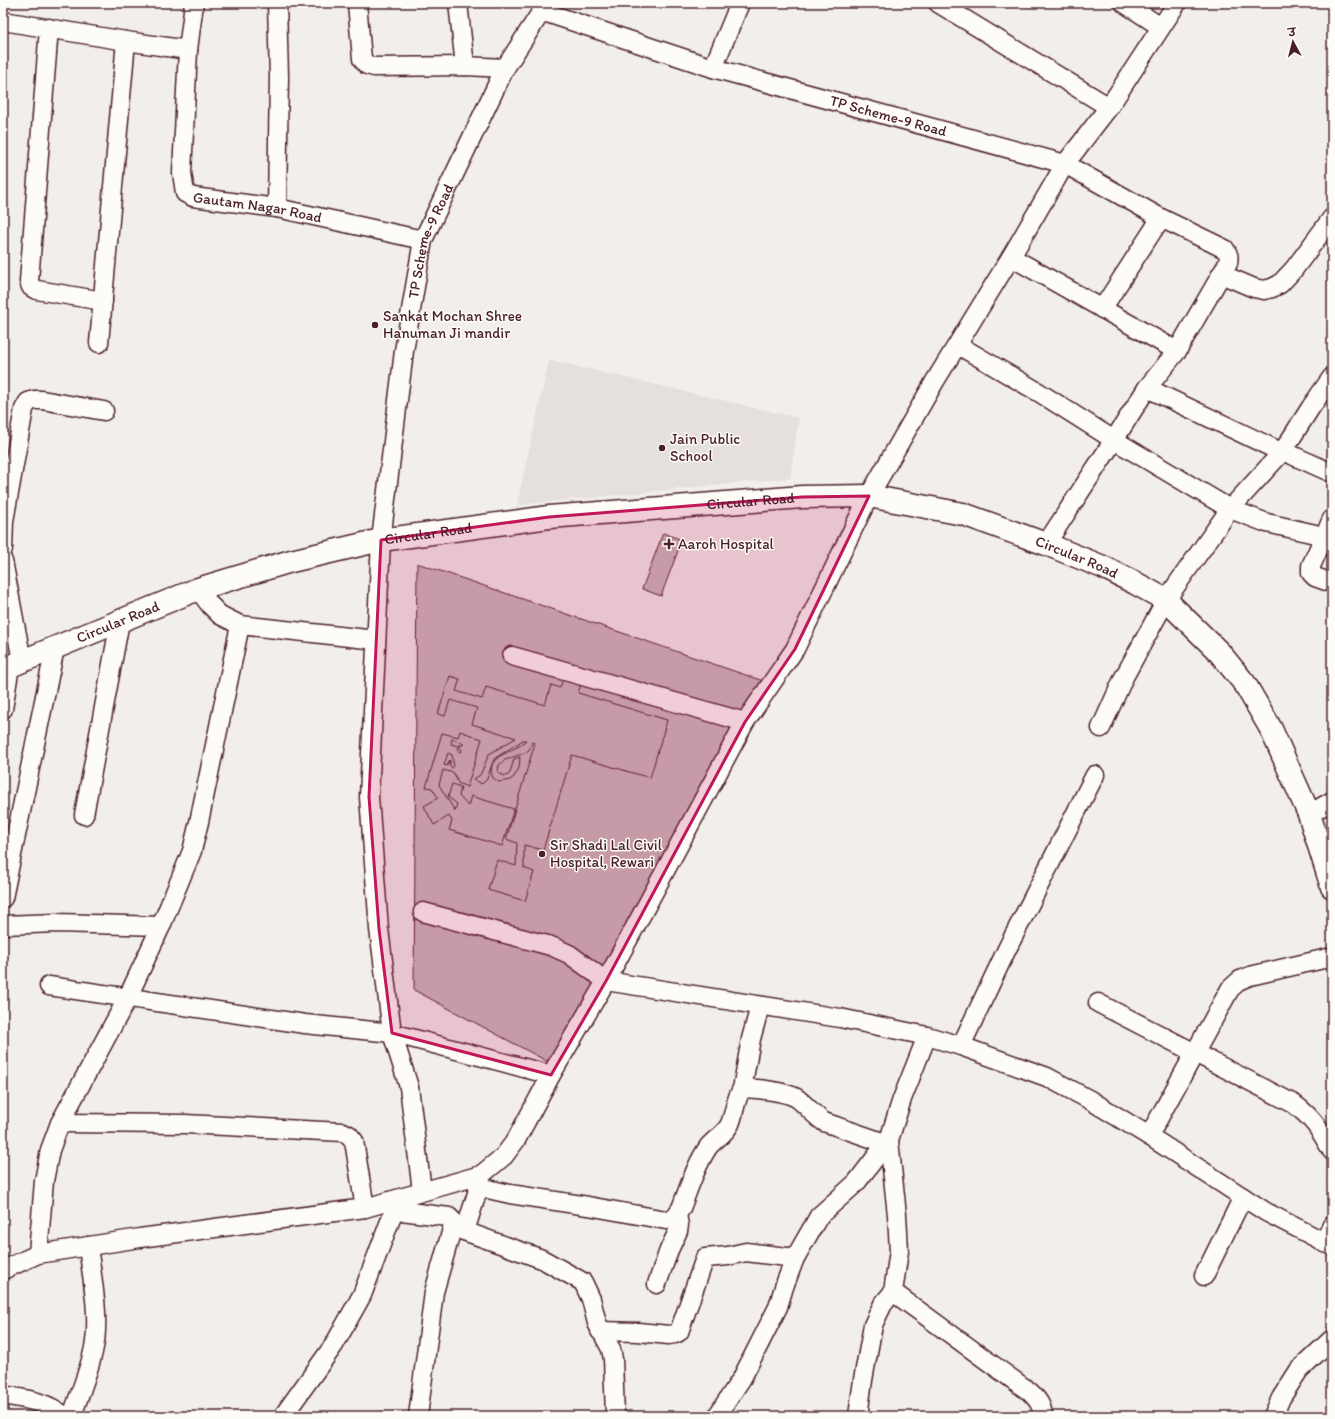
<svg xmlns="http://www.w3.org/2000/svg" width="1335" height="1419" font-family="Itim,'Playpen Sans Deva',sans-serif">
  <style>
    .built { fill: #e5dfdd }
    .building { fill: #c8bbbb; stroke: #4a1f2b; fill-rule: evenodd }
    .lines { fill: none; stroke-linecap: round; stroke-linejoin: round }
    .minor-casing { stroke: #4a1f2b; stroke-width: 21 }
    .major-casing { stroke: #4a1f2b; stroke-width: 25 }
    .minor { stroke: #fdfcf7; stroke-width: 18 }
    .major { stroke: #fdfcf7; stroke-width: 22 }
    .marked { fill: #c2185b; fill-opacity: 0.2; stroke: #c2185b; stroke-width: 3; stroke-linejoin: round }
    .poi-dot { fill: #4a1f2b; stroke: #fdfcf7; stroke-width: 1.5 }
    .labels { text-anchor: middle; dominant-baseline: central; stroke-width: 3; stroke-linejoin: round; paint-order: stroke }
    .street-label { font-size: 15px; fill: #4a1f2b; stroke: #fdfcf7 }
    .poi-label { font-size: 15px; fill: #4a1f2b; stroke: #fdfcf7; text-anchor: start }
  </style>
  <rect width="100%" height="100%" fill="#f2efeb"/>
  <filter id="ink" filterUnits="userSpaceOnUse"><feTurbulence type="fractalNoise" baseFrequency=".025" numOctaves="2"/><feDisplacementMap in="SourceGraphic" scale="8" xChannelSelector="R" yChannelSelector="G"/><feConvolveMatrix kernelMatrix="1 2 1 2 8 2 1 2 1" color-interpolation-filters="sRGB"/></filter>
  <g filter="url(#ink)">
    <!-- built -->
    <path class="built" d="M549,360L799,418L790,478L517,505Z"/>
    <!-- building -->
    <g class="building">
      <path d="M663,533L682,540L661,596L642,589Z"/>
      <path d="M417,563L772,684L556,1066L414,990Z"/>
      <path d="M565,673L583,678L578,693L667,720L650,778L572,755L543,850L524,845V868L534,872L525,901L488,890L497,860L516,866L517,843L506,839L535,743L532,742L530,748L527,752L505,760L499,765L498,771L500,774L505,776L508,775L510,773L514,759L520,757L519,768L514,777L510,780L499,782L493,778L491,772L492,764L498,757L521,745L526,740H523L494,759L487,779L482,784L473,779L479,776L481,773L489,754L516,738L472,724L477,708L450,700L445,716L438,714L450,676L460,679L456,691L482,699L486,687L545,705L551,685L560,688Z"/>
      <path d="M460,731L482,739L467,787L458,783L454,773L443,770L439,785L455,811L457,804L448,797L452,784L461,787L459,796L468,806L471,796L514,809L502,846L449,830L452,821L449,816L434,825L424,806L438,798L432,788L426,787L442,733L458,737ZM452,739L463,743V745H459L462,751L461,752H459L458,746L451,744ZM448,753L452,755L454,766L452,768L450,767V760L447,766L444,765Z"/>
    </g>
    <g class="lines">
      <!-- minor casing -->
      <g class="minor-casing">
        <g id="minor">
          <path id="s1" d="M194,3L188,50L182,173L185,193L193,197L277,208L423,240"/>
          <path d="M357,3L362,59L367,65L374,67L465,66L505,68"/>
          <path d="M458,3L465,66"/>
          <path d="M938,3L1109,107"/>
          <path d="M1124,3L1161,27"/>
          <path id="s2" d="M541,11L713,68L1065,164L1161,218L1225,249C1229,254 1229,257 1228,263L1177,351L1147,388L1114,440L1046,544"/>
          <path d="M3,21L126,41L188,50"/>
          <path d="M49,28L29,281L31,287L37,290L103,301"/>
          <path d="M713,68L740,3"/>
          <path d="M277,208L279,77L277,3"/>
          <path d="M1011,257L1177,351"/>
          <path d="M1221,274L1254,288L1264,290L1272,288L1280,284L1294,269L1332,218"/>
          <path d="M1102,309L1161,218"/>
          <path d="M99,343L126,41"/>
          <path d="M958,345L1040,393L1114,440L1230,509L1267,523L1324,536"/>
          <path d="M1147,388L1281,452"/>
          <path d="M1283,451L1332,473"/>
          <path d="M1332,519L1311,566V573L1315,577L1332,583"/>
          <path d="M3,549L4,521L24,409L28,402L34,400H42L104,411"/>
          <path d="M3,561L22,661"/>
          <path d="M198,589L210,605L220,615L240,625L376,640"/>
          <path d="M512,656L745,722"/>
          <path d="M3,709L10,666"/>
          <path d="M1101,728L1124,677L1166,600L1230,509L1283,451L1311,407L1332,377"/>
          <path d="M1309,814L1332,801"/>
          <path d="M84,815L120,621"/>
          <path d="M3,898L55,648"/>
          <path d="M423,912L551,946L569,954L606,981L840,1018L927,1036L961,1046L1047,1077L1090,1100L1149,1136L1266,1212L1332,1246"/>
          <path d="M3,925L57,923L161,926"/>
          <path d="M49,986L305,1024L392,1033L551,1075"/>
          <path d="M1098,1003L1294,1104C1314,1119 1320,1130 1332,1151"/>
          <path d="M961,1046L1007,949L1095,775"/>
          <path d="M742,1089L751,1039L760,1006"/>
          <path d="M60,1123L185,1124L343,1132L349,1135L354,1141L365,1208"/>
          <path d="M1149,1136L1230,989L1240,980L1250,976L1332,957"/>
          <path d="M479,1187L510,1194L588,1206L666,1220C674,1219 677,1215 681,1208C689,1188 696,1164 709,1146C716,1138 725,1134 730,1124C735,1112 735,1099 742,1089C752,1087 789,1092 798,1099C807,1106 814,1115 824,1122L885,1143"/>
          <path id="s3" d="M422,1191L409,1087L392,1033L379,929L369,797L381,540L404,351L423,240L505,68L547,3"/>
          <path d="M394,1210L449,1217L454,1222L434,1292L418,1416"/>
          <path d="M453,1227L542,1259L583,1282L591,1299L597,1323L611,1349L613,1359L615,1416"/>
          <path d="M465,1231L479,1187L481,1175"/>
          <path d="M1324,1243L1332,1225"/>
          <path d="M38,1254L44,1181L50,1150L60,1123L127,999L161,926L192,851L199,822L240,625"/>
          <path d="M3,1270L38,1254L140,1238L365,1208L481,1175L504,1156L516,1140L551,1075L606,981L745,722L795,649L869,496L935,381L1011,257L1065,164L1109,107L1177,3"/>
          <path d="M1204,1276L1243,1197"/>
          <path d="M657,1284L669,1250L678,1231L679,1225L677,1215"/>
          <path d="M893,1292L1030,1392C1038,1400 1042,1405 1043,1416"/>
          <path d="M600,1331L638,1332L669,1335L675,1334L679,1332L705,1258L728,1256L746,1252L795,1258"/>
          <path d="M3,1395C24,1399 47,1401 64,1416"/>
          <path d="M72,1416C79,1395 88,1374 93,1352C101,1321 92,1278 88,1246"/>
          <path d="M283,1416L334,1345L362,1295L398,1200"/>
          <path d="M717,1416L742,1378L778,1307L784,1287L795,1258L819,1216L856,1183L889,1140"/>
          <path d="M858,1416L863,1380L873,1325L883,1304L893,1292L899,1251L897,1215L889,1140L902,1099L927,1036"/>
          <path d="M1273,1416L1281,1398L1299,1370L1332,1339"/>
        </g>
      </g>
      <!-- major casing -->
      <g class="major-casing">
        <g id="major">
          <path id="s4" d="M3,669L198,589L291,561L381,540L549,517L802,497L869,496L963,514L1046,544L1103,567L1135,583L1166,600L1219,652L1245,684L1271,729L1309,814L1332,887"/>
        </g>
      </g>
      <!-- minor -->
      <use href="#minor" class="minor"/>
      <!-- major -->
      <use href="#major" class="major"/>
    </g>
  </g>
  <!-- marked area -->
  <path class="marked" d="M869,496L795,649L745,722L606,981L551,1075L392,1033L379,929L369,797L381,540L549,517L802,497Z"/>
  <!-- markers -->
  <g class="poi-dot">
    <circle cx="375" cy="325" r="4"/>
    <circle cx="662" cy="448" r="4"/>
    <path d="M667 538h4v4h4v4h-4v4h-4v-4h-4v-4h4z"/>
    <circle cx="542" cy="854" r="4"/>
  </g>
  <g class="labels">
    <!-- street labels -->
    <g class="street-label">
      <text stroke="none"><textPath href="#s2" startOffset="363">TP Scheme-9 Road</textPath></text>
      <text stroke="none"><textPath href="#s1" startOffset="265">Gautam Nagar Road</textPath></text>
      <text stroke="none"><textPath href="#s3" startOffset="960">TP Scheme-9 Road</textPath></text>
      <text stroke="none"><textPath href="#s4" startOffset="772">Circular Road</textPath></text>
      <text stroke="none"><textPath href="#s4" startOffset="448">Circular Road</textPath></text>
      <text stroke="none"><textPath href="#s4" startOffset="1108">Circular Road</textPath></text>
      <text stroke="none"><textPath href="#s4" startOffset="124">Circular Road</textPath></text>
    </g>
    <!-- poi labels -->
    <g class="poi-label">
      <text x="383" y="316">Sankat Mochan Shree<tspan x="383" dy="17">Hanuman Ji mandir</tspan></text>
      <text x="670" y="439">Jain Public<tspan x="670" dy="17">School</tspan></text>
      <text x="678" y="544">Aaroh Hospital</text>
      <text x="550" y="845">Sir Shadi Lal Civil<tspan x="550" dy="17">Hospital, Rewari</tspan></text>
    </g>
  </g>
  <!-- margin -->
  <rect width="1335" height="1419" fill="none" stroke="#fdfcf7" stroke-width="16"/>
  <rect x="8" y="8" width="1319" height="1403" fill="none" stroke="#4a1f2b" stroke-width="1.5" filter="url(#ink)"/>
  <!-- north arrow -->
  <g transform="translate(1293 42) rotate(353)" stroke="#fdfcf7" stroke-width="3" paint-order="stroke">
  <path d="M0-3L7 15L0 10L-7 15Z" fill="#4a1f2b"/>
  <text y="-6" font-size="11" font-weight="bold" text-anchor="middle" fill="#4a1f2b">उ</text>
  </g>
</svg>
